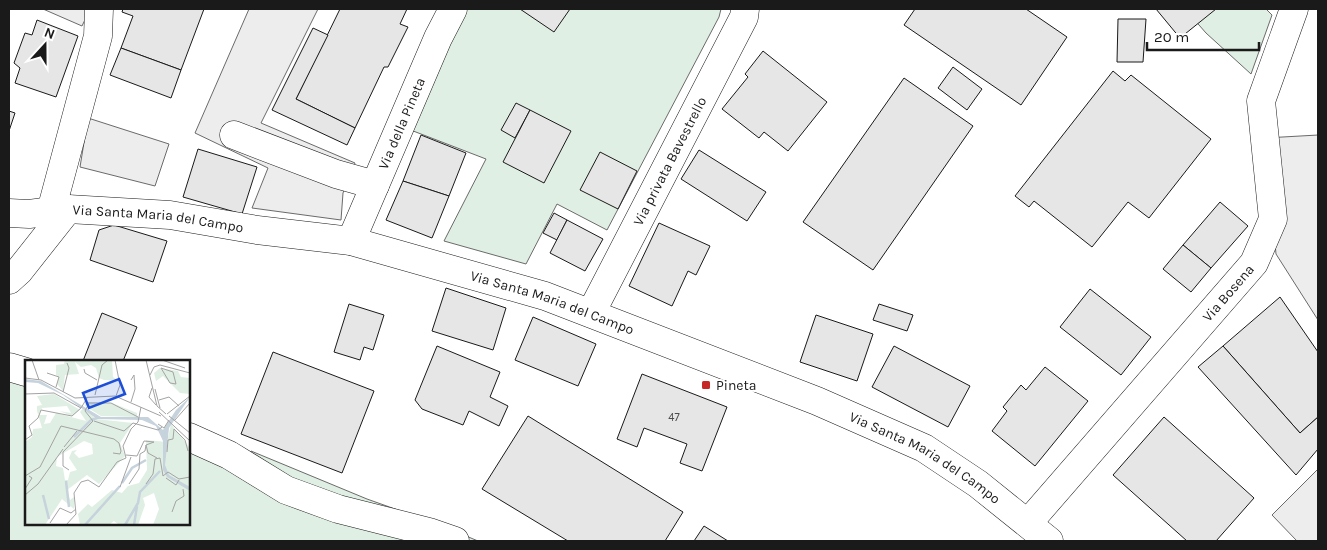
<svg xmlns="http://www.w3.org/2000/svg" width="1327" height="550" font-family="Karla,sans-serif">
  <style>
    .green { fill: #e0efe3; stroke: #6a6a6a }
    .parking { fill: #ededed; stroke: #6a6a6a }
    .building { fill: #e6e6e6; stroke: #1a1a1a }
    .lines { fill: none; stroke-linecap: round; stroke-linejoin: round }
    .minor-casing { stroke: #1a1a1a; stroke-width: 29 }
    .minor { stroke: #fff; stroke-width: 28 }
    .poi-dot { fill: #c62828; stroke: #fff; stroke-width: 2 }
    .labels { text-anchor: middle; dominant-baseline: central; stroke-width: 4; stroke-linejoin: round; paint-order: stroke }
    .number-label { font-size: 11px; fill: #4d4d4d }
    .street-label { font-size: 14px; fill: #1a1a1a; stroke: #fff }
    .poi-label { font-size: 14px; fill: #1a1a1a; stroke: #fff; text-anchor: start }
    .inset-river { fill: none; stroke: #c6d2dc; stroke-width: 2.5 }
    .inset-road { fill: none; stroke: #a3a3a3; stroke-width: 1 }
    .view { fill: #1d4ed8; fill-opacity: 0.15; stroke: #1d4ed8; stroke-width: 2.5 }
    .inset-edge { fill: none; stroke: #1a1a1a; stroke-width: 2.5 }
  </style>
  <rect width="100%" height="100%" fill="#fff"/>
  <!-- green -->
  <g class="green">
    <path d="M464,9H721L719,17L607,230L557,204L526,264L444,241L486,159L408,129Z"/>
    <path d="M1185,9H1266L1272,15L1251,74L1206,33Z"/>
    <path d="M9,356L26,363V524H189V429L250,455L251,451L367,499L440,525L478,541H9Z"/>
  </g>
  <!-- parking -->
  <g class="parking">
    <path d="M43,9H90L82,26Z"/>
    <path d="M249,9H318L261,123L355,163L343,193L341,220L252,208L268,168L195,133Z"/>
    <path d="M88,118L169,144L155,186L80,167Z"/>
    <path d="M1318,135V320L1276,254L1265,138Z"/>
    <path d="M1318,469V541H1297L1272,515Z"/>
  </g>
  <!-- building -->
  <g class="building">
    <path d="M123,9H204L181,70L121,48L133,16L122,12Z"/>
    <path d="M340,9H407L400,24L408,27L388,67H384L355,128L296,99Z"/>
    <path d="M520,9H570L554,32Z"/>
    <path d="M915,9H1026L1067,37L1021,105L904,25Z"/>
    <path d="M1156,9H1216L1180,38Z"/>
    <path d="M1118,19H1146L1143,62H1117Z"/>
    <path d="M37,20L78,36L56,97L15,83L20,68L14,63L25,33L32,35Z"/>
    <path d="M313,28L328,35L296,99L355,128L347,145L272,110Z"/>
    <path d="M121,48L181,70L171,98L110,75Z"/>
    <path d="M763,51L827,102L788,151L764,132L759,138L722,109L748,77L745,74Z"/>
    <path d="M953,67L982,89L967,110L938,88Z"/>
    <path d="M1113,71L1125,81L1131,75L1211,139L1149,218L1128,202L1092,247L1034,201L1029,207L1015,196Z"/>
    <path d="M904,78L973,126L873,270L803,222Z"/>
    <path d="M516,103L530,110L515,138L501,130Z"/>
    <path d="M530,110L571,131L544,183L503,162Z"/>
    <path d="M9,111L15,113L9,131Z"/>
    <path d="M421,135L466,153L449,196L403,181Z"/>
    <path d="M198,149L257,167L242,214L183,197Z"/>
    <path d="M699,150L766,192L747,221L681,179Z"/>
    <path d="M600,152L637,171L618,209L580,190Z"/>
    <path d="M403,181L449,196L432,238L386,220Z"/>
    <path d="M1220,202L1248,226L1211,268L1183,245Z"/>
    <path d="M554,213L567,220L557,240L543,233Z"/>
    <path d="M567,220L603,239L585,271L550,253Z"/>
    <path d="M659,223L710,246L696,275L688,271L672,306L629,286Z"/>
    <path d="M114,225L167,241L153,282L90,260L99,230Z"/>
    <path d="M1183,245L1211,268L1191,292L1163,269Z"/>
    <path d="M446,288L506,308L493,350L432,331Z"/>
    <path d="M1090,289L1151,337L1121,375L1060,327Z"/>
    <path d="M1280,297L1318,352V417L1300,433L1223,346Z"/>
    <path d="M349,304L384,315L373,350L364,347L360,360L334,352Z"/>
    <path d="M879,304L913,315L907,331L873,320Z"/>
    <path d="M102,313L137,327L123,361H83Z"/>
    <path d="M816,315L873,334L857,381L800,362Z"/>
    <path d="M533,317L596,344L578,386L515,360Z"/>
    <path d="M437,346L500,372L490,397L508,406L499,426L469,411L463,425L422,409L415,400Z"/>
    <path d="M894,346L970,386L948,427L872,387Z"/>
    <path d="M1223,346L1300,433L1318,417V449L1296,475L1198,367Z"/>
    <path d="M273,352L374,391L342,473L241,434Z"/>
    <path d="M1045,367L1088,401L1035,466L992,431L1007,411L1003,407L1021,385L1026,390Z"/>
    <path d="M642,374L727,407L702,471L680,463L687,444L644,428L637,447L617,439Z"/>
    <path d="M528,416L683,512L665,541H568L482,489Z"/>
    <path d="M1164,417L1254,498L1216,541H1187L1113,475Z"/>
    <path d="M704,526L728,541H694Z"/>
  </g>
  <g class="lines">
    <!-- minor casing -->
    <g class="minor-casing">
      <g id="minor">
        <path d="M234,135L336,174L375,185"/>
        <path d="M51,211L98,36L99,9"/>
        <path id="s1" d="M9,213L29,214L68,209L170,215L257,230L351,241L545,296L817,401L924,448L978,484L1049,541"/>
        <path id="s2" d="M351,241L438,38L453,9"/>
        <path d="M9,280L19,271L68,209"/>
        <path id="s3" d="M591,313L744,17L745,9"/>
        <path d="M9,367L26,372"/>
        <path d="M189,437L229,455L286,490L338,509L429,532L455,541"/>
        <path id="s4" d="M1028,523L1254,263L1273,219L1261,101L1294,9"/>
      </g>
    </g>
    <!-- minor -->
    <use href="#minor" class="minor"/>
  </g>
  <!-- markers -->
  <rect class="poi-dot" x="701" y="380" width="10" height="10" rx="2.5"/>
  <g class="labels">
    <!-- number labels -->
    <g class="number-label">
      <text x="674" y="417">47</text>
    </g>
    <!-- street labels -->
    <g class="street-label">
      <text stroke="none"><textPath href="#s2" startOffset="128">Via della Pineta</textPath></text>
      <text stroke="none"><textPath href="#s3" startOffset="171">Via privata Bavestrello</textPath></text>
      <text stroke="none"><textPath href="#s1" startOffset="150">Via Santa Maria del Campo</textPath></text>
      <text stroke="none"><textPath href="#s4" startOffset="305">Via Bosena</textPath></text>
      <text stroke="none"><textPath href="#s1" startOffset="555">Via Santa Maria del Campo</textPath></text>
      <text stroke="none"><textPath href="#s1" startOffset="960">Via Santa Maria del Campo</textPath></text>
    </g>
    <!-- poi labels -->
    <g class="poi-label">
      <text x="716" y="385">Pineta</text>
    </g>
  </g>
  <!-- overview -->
  <g transform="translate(25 360)">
    <rect width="165" height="165" fill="#fff"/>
    <path d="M40,0H87L88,17L93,21L79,20L74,18L71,8L66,5L56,7L50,2L54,14L40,15L38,31L32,24L34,17L31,15V5L39,4ZM135,8L153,11L156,17L165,18V34L155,33L138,16L131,21L129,13ZM29,34L55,50L47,56L34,51L46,53L42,46L17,48L13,55H22L19,64L25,63L31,53L61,61L55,52L58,48L71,59L108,63L95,83L100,96L74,124L62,115L42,130L45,140L49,137V149L37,139L20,165H0V82L7,77L8,69L17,68L12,51V46L17,45L12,36ZM59,81L67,84L68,94L54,98L49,93L52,90L47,91L44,98L52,110L45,112L43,120H40L38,108L31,106L32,97ZM61,42L87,43L112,53V57L76,56L60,46ZM146,64L165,88V165H128L134,149L129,133L118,138L120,145L113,165H94L89,161L84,165H55L53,154L63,144L67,147L87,130L97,133L103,126L114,123L122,110L121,80L142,82Z" fill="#e0efe3" fill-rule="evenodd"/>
    <path d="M0,19L16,21L76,57H123L138,70L151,50L165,37L144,68L140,105L144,115L165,127V131L142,117L138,110V81L131,66L117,60L72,59L38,35L13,23L0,22Z" fill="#c6d2dc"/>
    <path class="inset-river" d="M49,77L66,60L72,58M41,121L44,147M97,123L107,108L121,100M18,135L24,159M60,165L95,126M100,165L113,143L115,132L135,111M109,165L112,146"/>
    <path class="inset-road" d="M7,0L14,20M90,0L95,25L91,36M121,0L132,46L141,54M137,0L160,8M136,8L148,12L151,24L145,23ZM59,9L60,13L72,20M22,13L34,17L31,27M125,15L129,7L135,5L165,13M0,18L16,20L50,38L90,36L136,56M127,28L124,37L131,45M130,29L135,48M38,32L44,8L42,3M0,34L29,33L56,48L62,38M70,35L77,5L83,0M134,40L144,37L154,46M106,42L110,29L109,15L106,20M64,48L61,43H86L113,57M134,52L165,81M142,54L165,36M144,56L165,73M150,60L165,43M69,61L99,71L108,63L133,70L137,67M133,64L139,68L144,60M0,80L7,75L4,66L13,58L16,50L47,56L56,48M121,85L123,93L132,98M39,87L52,71M142,92L143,80L148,79L149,69L160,80L163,91M101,95L112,96L119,81L129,82L121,85L120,91L115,94L114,109L104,124M44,110L38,106V92L68,61L60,51L62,47M0,116L15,107L36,66L89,79L94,83L96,91L95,94L88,93M141,118L151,125L154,120M121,124L128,114L130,99L135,98L138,116L143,112L154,119L165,117M95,127L106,97M0,129L7,118L4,116M0,135L13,124L38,89M147,152L151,141L159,136L158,129M25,163L35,148L46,153L51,149M41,165L51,154L49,133L56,122L63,120L74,127L92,102L101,98L98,86L106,69L113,62L116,47"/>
    <path class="view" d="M94,19L100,34L64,48L58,33Z"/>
    <rect width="165" height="165" class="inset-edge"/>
  </g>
  <!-- border -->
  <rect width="1327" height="550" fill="none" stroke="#1a1a1a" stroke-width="20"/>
  <!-- north arrow -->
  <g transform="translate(45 45) rotate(21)" stroke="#ffffff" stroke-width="4" paint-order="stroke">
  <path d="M0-4L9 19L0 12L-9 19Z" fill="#1a1a1a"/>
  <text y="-8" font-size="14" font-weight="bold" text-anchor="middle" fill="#1a1a1a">N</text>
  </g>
  <!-- scale -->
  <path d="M1147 42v8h112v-8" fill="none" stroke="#1a1a1a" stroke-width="2.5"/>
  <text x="1154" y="42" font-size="15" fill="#1a1a1a" stroke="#ffffff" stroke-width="4" paint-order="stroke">20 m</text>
</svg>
